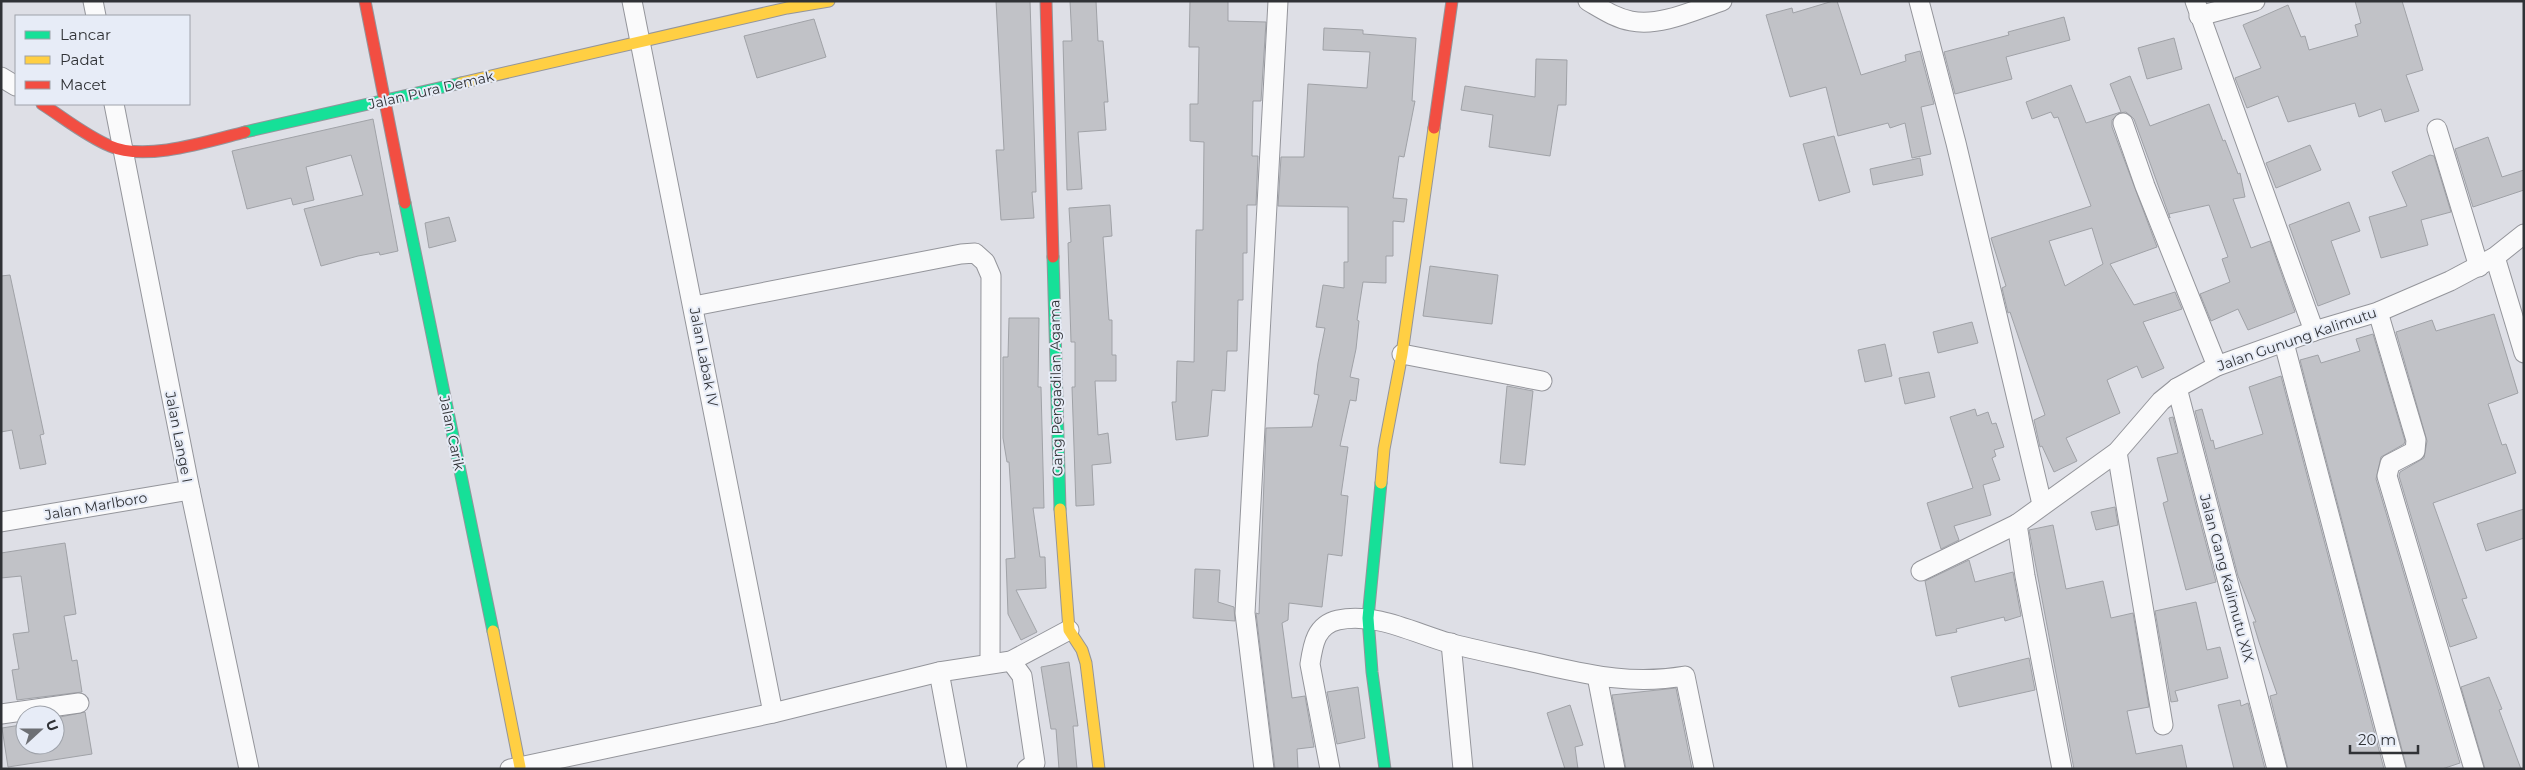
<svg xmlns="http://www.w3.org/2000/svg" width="2525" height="770" font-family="Montserrat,sans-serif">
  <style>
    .building { fill: #c1c2c7; stroke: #a0a2a7; fill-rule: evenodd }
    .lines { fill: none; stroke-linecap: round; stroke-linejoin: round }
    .street-casing { stroke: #94959b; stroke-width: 21 }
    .fast-casing { stroke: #94959b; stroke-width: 13 }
    .slow-casing { stroke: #94959b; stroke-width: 13 }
    .jam-casing { stroke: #94959b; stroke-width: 13 }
    .street { stroke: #fafafb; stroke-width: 19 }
    .fast { stroke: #16e098; stroke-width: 11 }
    .slow { stroke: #ffcf43; stroke-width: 11 }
    .jam { stroke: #f24e42; stroke-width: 11 }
    .labels { text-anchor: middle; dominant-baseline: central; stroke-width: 4; stroke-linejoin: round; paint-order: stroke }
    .street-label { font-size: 14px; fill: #303236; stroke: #e7ecf7 }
  </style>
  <rect width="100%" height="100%" fill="#dedfe6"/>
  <!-- building -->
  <g class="building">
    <path d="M996,1H1030L1036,192H1032L1034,218L1001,220L996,150H1004Z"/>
    <path d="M1070,1H1096L1098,41H1103L1108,102H1104L1106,130L1078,132L1082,189L1067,190L1063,41H1072Z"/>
    <path d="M1190,1H1228V21L1266,22L1261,101H1253L1252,156H1258L1256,205H1247V253H1243V300H1238L1237,351H1227L1225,391L1212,390L1208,436L1176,440L1172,402H1176L1177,361L1194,362L1196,230H1203L1204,142L1190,141V104H1198L1199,47H1189Z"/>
    <path d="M1833,1H1837L1861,75L1906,61L1905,55L1920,51L1934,104L1921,107L1931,154L1912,158L1905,123L1890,128L1888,123L1838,136L1826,87L1790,97L1766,15L1792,8L1793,13Z"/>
    <path d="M2355,1H2402L2423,70L2406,75L2419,111L2385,122L2381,109L2359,117L2355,103L2288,122L2278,96L2247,108L2235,78L2261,68L2243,25L2288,5L2301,37L2305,36L2309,50L2358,36L2355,25L2361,23Z"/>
    <path d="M2064,17L2070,40L2006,57L2012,79L1955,94L1944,52L2009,35L2008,32Z"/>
    <path d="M814,19L826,57L757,78L744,36Z"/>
    <path d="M1324,28L1363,30V34L1416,38L1412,101H1415L1404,157L1399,156L1393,198L1407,199L1404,222L1393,221V256H1386V283L1363,282L1357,320L1359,321L1356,349L1350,377L1359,379L1356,401L1350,400L1340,446L1348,447L1341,495L1348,496L1342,556L1328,554L1322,607L1289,603L1288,620L1282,623L1292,698L1305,696L1314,747L1297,749L1298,769H1275L1256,613L1259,614L1266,428L1312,427L1319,395L1314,394L1318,363L1325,328L1316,327L1323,285L1344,288V262H1348V207L1278,206L1281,157H1304L1308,84L1367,88L1370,52L1323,50Z"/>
    <path d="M2174,38L2182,69L2147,79L2138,48Z"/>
    <path d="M1536,59L1567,60L1566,105H1558L1550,156L1489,147L1493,115L1461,110L1465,86L1535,97Z"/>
    <path d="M2130,76L2150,126L2209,104L2223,141L2225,140L2238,174L2240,173L2245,197L2233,199L2251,248L2270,241L2295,312L2248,330L2238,309L2211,321L2200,294L2230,282L2222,259L2228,257L2209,205L2169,214L2170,218L2134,119L2126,112L2119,113L2112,120V127L2157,247L2110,264L2134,305L2175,292L2182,309L2143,322L2164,368L2142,378L2137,366L2107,380L2120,413L2066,438L2077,461L2054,472L2042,446L2040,447L2034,420L2045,415L2010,312L2008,313L2002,288L2006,286L1991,238L2091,206L2058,117L2054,118L2051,112L2032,119L2026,102L2071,85L2086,123L2121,112L2110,84ZM2092,228L2103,264L2065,286L2049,241Z"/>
    <path d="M373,119L398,251L380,255L379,252L358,256L321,266L304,209L363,195L351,155L306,167L314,200L293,205L291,198L247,209L232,151Z"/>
    <path d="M1834,136L1850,192L1819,201L1803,144Z"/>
    <path d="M2488,137L2502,177L2524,170V190L2473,207L2455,149Z"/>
    <path d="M2310,145L2321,170L2276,188L2266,163Z"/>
    <path d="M2430,155L2434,156L2451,212L2421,220L2428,245L2381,258L2369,217L2407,206L2392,172Z"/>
    <path d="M1920,158L1923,175L1873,185L1870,169Z"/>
    <path d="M2349,202L2360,231L2331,241L2350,294L2318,306L2289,225Z"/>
    <path d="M1110,205L1112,236L1103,237L1109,320H1112V355H1116V381H1095L1098,435L1108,433L1111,463L1092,465L1094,505L1076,506L1072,387H1075V342H1071L1068,243L1071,242L1069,208Z"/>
    <path d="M449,217L456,241L429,248L425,223Z"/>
    <path d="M1430,266L1498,275L1492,324L1423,316Z"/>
    <path d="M10,275L44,434L40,435L46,464L20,469L12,430L1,432V276Z"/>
    <path d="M2494,314L2518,393L2488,404L2502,445L2506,444L2516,473L2433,503L2467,598L2462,599L2477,638L2450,647L2399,476L2400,472L2424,458L2427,441L2396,332L2432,320L2436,331Z"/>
    <path d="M1009,318H1039L1038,387H1041L1044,508H1033L1040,557H1045L1046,588L1016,590L1037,632L1021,640L1008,614L1006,559L1015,558L1009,462H1007L1003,438V357H1008Z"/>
    <path d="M1972,322L1978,343L1938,353L1933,332Z"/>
    <path d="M2373,334L2405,441L2404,444L2381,457L2376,479L2460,763L2442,769H2407L2300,360L2318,355L2321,363L2360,351L2356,339Z"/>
    <path d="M1885,344L1892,376L1865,382L1858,350Z"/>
    <path d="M1929,372L1935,397L1905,404L1899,378Z"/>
    <path d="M2281,376L2384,769H2288L2270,696L2277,694L2259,642L2253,622H2256L2238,576L2195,411L2202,409L2211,441L2213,440L2215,449L2263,434L2249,387Z"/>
    <path d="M1507,386L1533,391L1525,465L1500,463Z"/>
    <path d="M1975,409L1977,416L1988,412L1992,424L1996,423L2004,447L1994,450L1996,456L1992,458L2000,480L1983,485L1991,515L1954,526L1959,540L1941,549L1927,503L1973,488L1950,417Z"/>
    <path d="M2173,417L2216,582L2186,590L2163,503L2168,501L2157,458L2178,453L2169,418Z"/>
    <path d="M2115,507L2118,525L2096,530L2091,512Z"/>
    <path d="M2524,509V538L2486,551L2477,524Z"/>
    <path d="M2053,525L2066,589L2103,581L2111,618L2133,613L2149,707L2127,711L2136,754L2182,745L2187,769H2074L2029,530Z"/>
    <path d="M65,543L76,614L64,616L72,661L77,660L82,692L17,700L12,670L19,669L13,634L29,632L21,576L1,578V553Z"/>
    <path d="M1969,560L1975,582L2013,572L2021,616L2005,621L2004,617L1956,629L1957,632L1936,636L1925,581Z"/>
    <path d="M1195,569L1220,570L1218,602L1234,607L1235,621L1193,618Z"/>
    <path d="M2196,602L2207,650L2220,647L2228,678L2175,691L2178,701L2171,702L2155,611Z"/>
    <path d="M2029,658L2035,690L1959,707L1951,677Z"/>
    <path d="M1069,662L1078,726H1073L1077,769H1059L1056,729H1051L1041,667Z"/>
    <path d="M2489,677L2502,709L2499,710L2521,769H2485L2461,687Z"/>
    <path d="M1358,687L1365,738L1337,744L1327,692Z"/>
    <path d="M1676,688L1692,769H1626L1612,695Z"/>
    <path d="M2240,700L2241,706L2248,703L2265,769H2234L2218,705Z"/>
    <path d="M1570,705L1583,745L1575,747L1578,769H1565L1547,713Z"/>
    <path d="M85,712L92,754L8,767L2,728L21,725L20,723L25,722V745H55V718Z"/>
  </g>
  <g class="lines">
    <!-- street casing -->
    <g class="street-casing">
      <g id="street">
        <path d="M93,1L96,16"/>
        <path d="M632,1L773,713"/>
        <path d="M1588,1C1602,9 1615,18 1631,21C1660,27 1695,10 1722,1"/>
        <path d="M1919,1L1956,143L2042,504"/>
        <path d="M2195,1L2314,331"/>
        <path d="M2199,16L2255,1"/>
        <path d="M1,77L16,86"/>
        <path d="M114,104L190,490L249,769"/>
        <path d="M2123,123L2145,186L2217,366"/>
        <path d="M2437,129L2479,267"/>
        <path d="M2495,257L2524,353"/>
        <path d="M694,306L961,254L975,253L985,262L991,276L990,663"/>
        <path d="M2378,312L2416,440L2415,451L2390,464L2387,476L2474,769"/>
        <path d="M2284,343L2396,769"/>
        <path d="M1402,354L1542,381"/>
        <path d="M2177,388L2277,769"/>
        <path d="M2117,452L2163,725"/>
        <path d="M1,522L190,490"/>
        <path d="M2017,524L2025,576L2062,769"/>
        <path d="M1921,571L2017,524L2117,452L2161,401L2177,388L2217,366L2314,331L2378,312L2450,281L2495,257L2524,234"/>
        <path d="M1451,643L1463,769"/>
        <path d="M1011,661L1022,676L1035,763L1027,769"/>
        <path d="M939,672L957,769"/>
        <path d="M1597,676L1615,769"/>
        <path d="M1,714L79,703"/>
        <path d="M510,769L773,713L939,672L1011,661L1069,630"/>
        <path d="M1264,769L1245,613L1278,1"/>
        <path d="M1330,769L1310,664C1313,644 1316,625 1338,620C1375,612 1414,633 1449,643C1475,650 1501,655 1527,661C1583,673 1627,686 1685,676L1704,769"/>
      </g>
    </g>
    <!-- fast casing -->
    <g class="fast-casing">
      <g id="fast">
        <path d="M245,132L461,83"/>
        <path d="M405,203L493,631"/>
        <path d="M1053,257L1060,509"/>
        <path d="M1381,483L1368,618L1372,672L1385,769"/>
      </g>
    </g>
    <!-- slow casing -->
    <g class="slow-casing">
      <g id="slow">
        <path d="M461,83L787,8L829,1"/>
        <path d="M1381,483L1384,449L1402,354L1434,128"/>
        <path d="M1060,509L1069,630L1082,650L1086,663L1099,769"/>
        <path d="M493,631L520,767"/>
      </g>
    </g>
    <!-- jam casing -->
    <g class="jam-casing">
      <g id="jam">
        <path d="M365,1L405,203"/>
        <path d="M1046,1L1053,257"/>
        <path d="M42,104C64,118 86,136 110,146C145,162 209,141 245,132"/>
        <path d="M1434,128L1452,1"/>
      </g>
    </g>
    <!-- street -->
    <use href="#street" class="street"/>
    <!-- fast -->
    <use href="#fast" class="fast"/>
    <!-- slow -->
    <use href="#slow" class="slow"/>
    <!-- jam -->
    <use href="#jam" class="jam"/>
  </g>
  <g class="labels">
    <!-- street labels -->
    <g class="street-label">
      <text transform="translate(431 90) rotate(-13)">Jalan Pura Demak</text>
      <text transform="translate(2297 339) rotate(-19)">Jalan Gunung Kalimutu</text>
      <text transform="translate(704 357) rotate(79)">Jalan Labak IV</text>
      <text transform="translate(1056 388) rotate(-91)">Gang Pengadilan Agama</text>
      <text transform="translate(452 433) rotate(78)">Jalan Carik</text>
      <text transform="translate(179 437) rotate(79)">Jalan Lange I</text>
      <text transform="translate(96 506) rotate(-10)">Jalan Marlboro</text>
      <text transform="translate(2227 578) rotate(75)">Jalan Gang Kalimutu XIX</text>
    </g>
  </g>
  <!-- border -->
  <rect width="2525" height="770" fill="none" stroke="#303236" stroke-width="5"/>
  <!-- legend -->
  <rect x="15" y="15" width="175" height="90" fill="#e7ecf7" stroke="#9ea2aa"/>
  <rect x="25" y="31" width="25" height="8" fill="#16e098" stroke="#9ea2aa"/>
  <text x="60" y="40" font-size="15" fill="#303236">Lancar</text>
  <rect x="25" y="56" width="25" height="8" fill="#ffcf43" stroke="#9ea2aa"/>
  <text x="60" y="65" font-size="15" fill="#303236">Padat</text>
  <rect x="25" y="81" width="25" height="8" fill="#f24e42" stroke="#9ea2aa"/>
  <text x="60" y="90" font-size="15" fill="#303236">Macet</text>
  <!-- north arrow -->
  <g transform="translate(40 730) rotate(69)"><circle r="24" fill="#e7ecf7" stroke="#9ea2aa"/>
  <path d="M0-4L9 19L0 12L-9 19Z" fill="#6d6f74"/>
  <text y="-8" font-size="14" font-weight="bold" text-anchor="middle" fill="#303236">U</text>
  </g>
  <!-- scale -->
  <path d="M2350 745v8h68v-8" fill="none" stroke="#303236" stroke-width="2.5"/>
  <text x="2358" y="745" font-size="15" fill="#303236" stroke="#e7ecf7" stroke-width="4" paint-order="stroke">20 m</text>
</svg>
